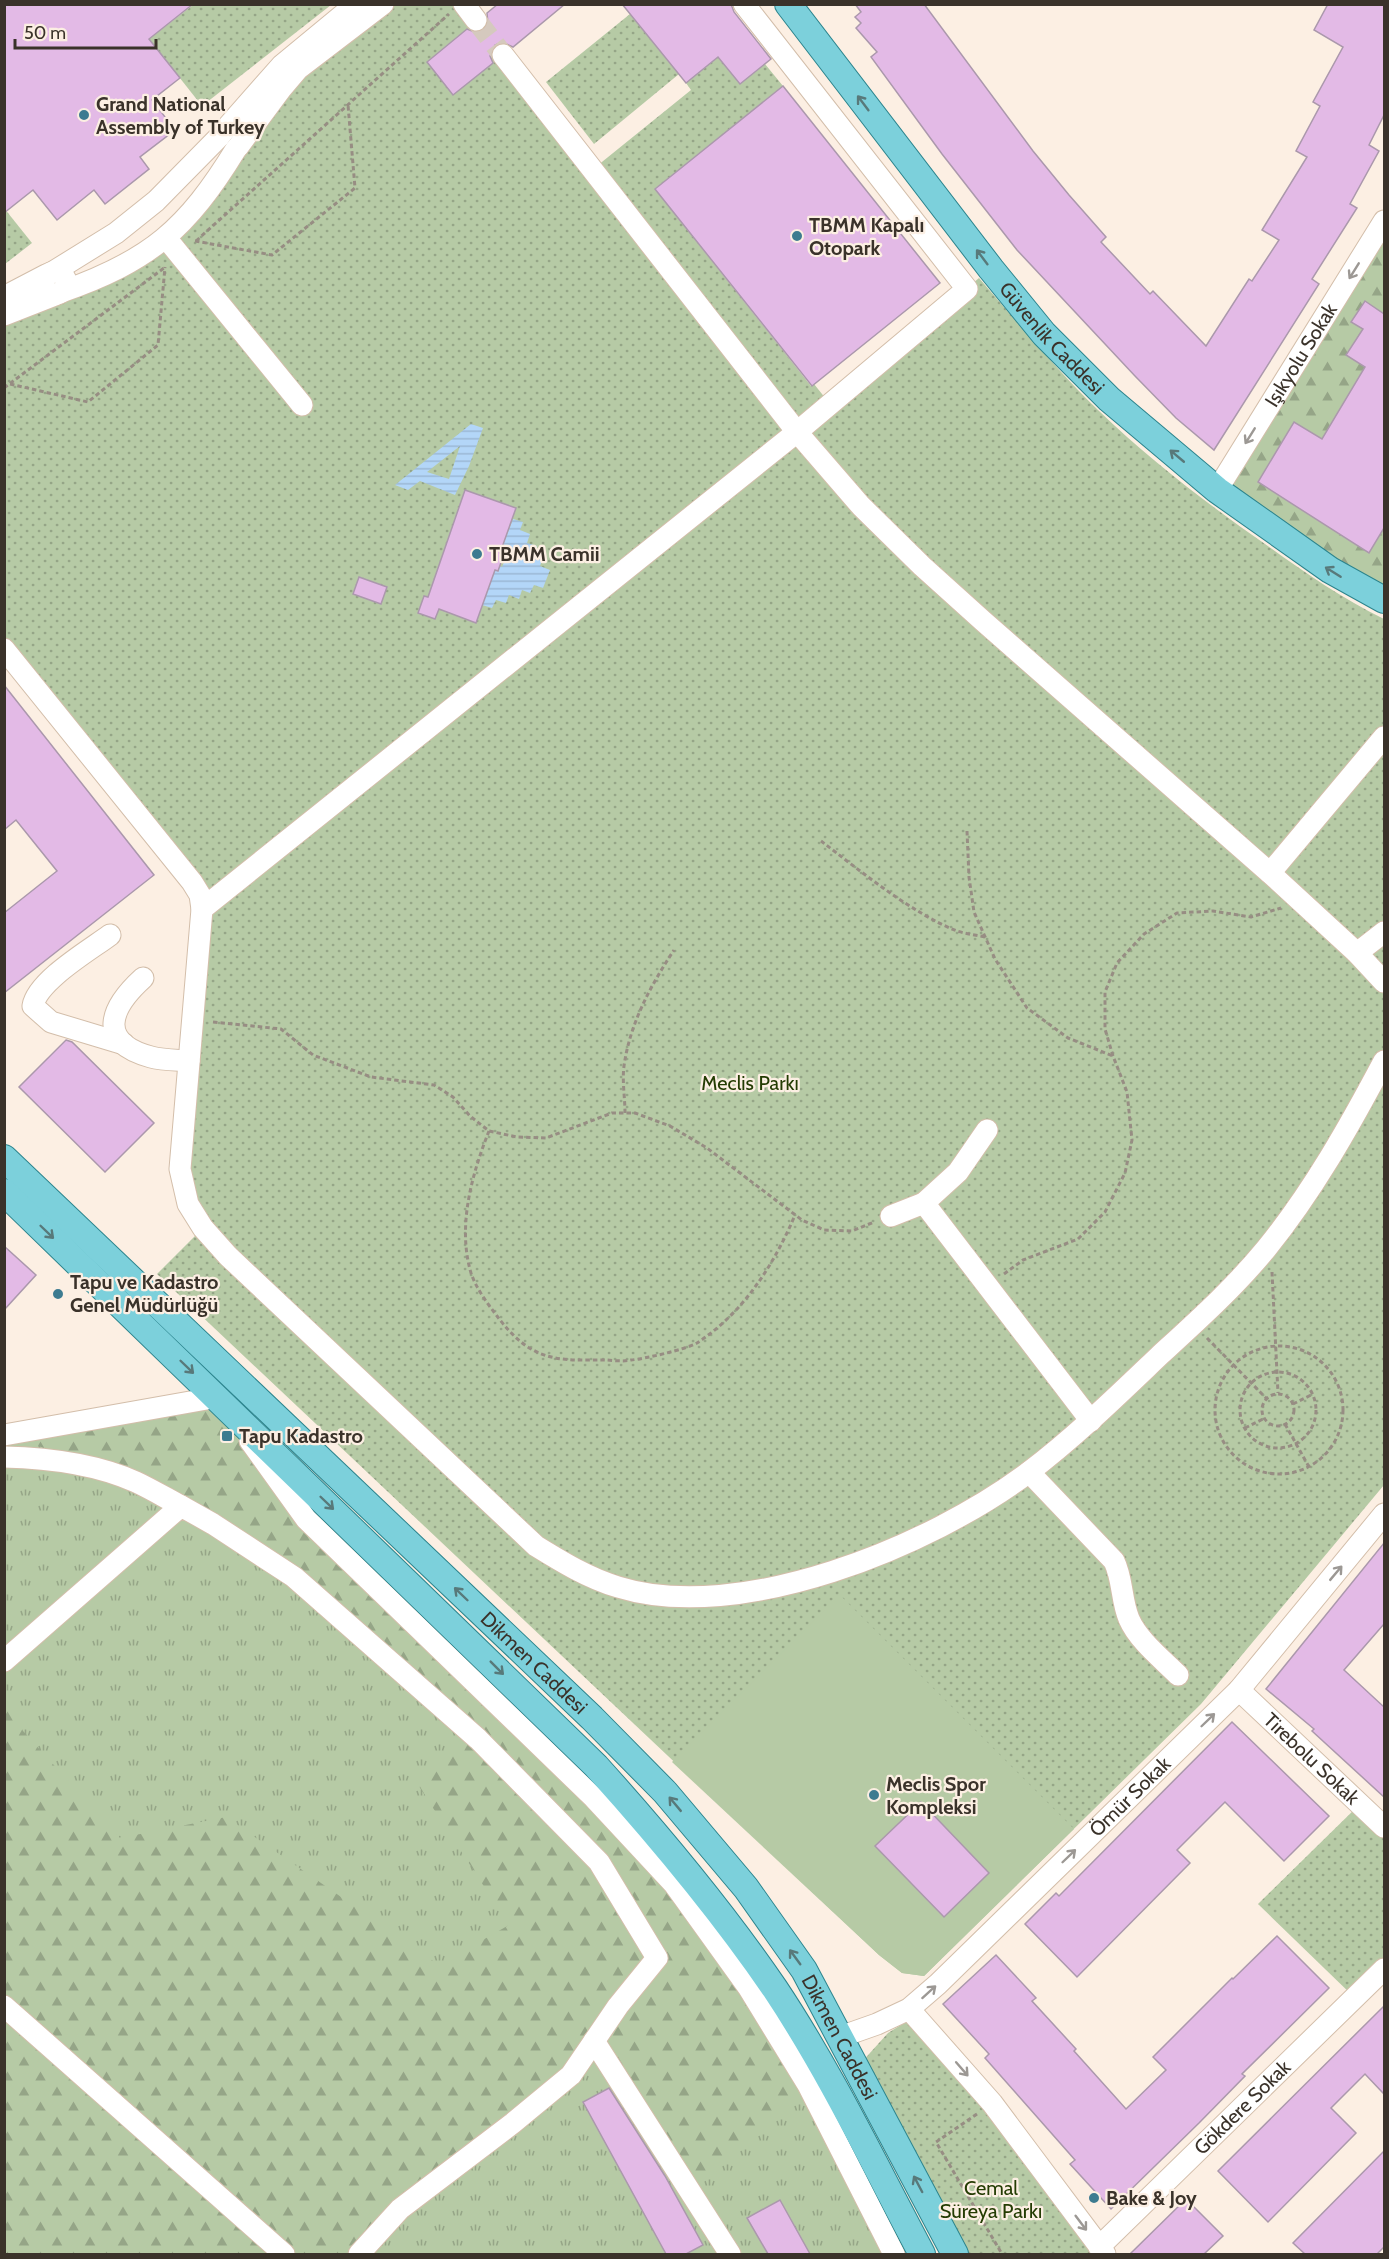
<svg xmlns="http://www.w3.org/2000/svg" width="1389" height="2259" font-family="Cabin,sans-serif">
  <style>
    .grass { fill: url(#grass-tufts) }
    .forest { fill: url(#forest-firs) }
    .park { fill: url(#park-dots) }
    .pitch { fill: #b6caa5 }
    .water { fill: url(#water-rules); fill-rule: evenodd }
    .building { fill: #e3bae6; stroke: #ab98ac; stroke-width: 1.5 }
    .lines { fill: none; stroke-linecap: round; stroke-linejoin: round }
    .minor-tunnel { stroke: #d5c9be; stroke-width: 21; stroke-dasharray: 21 10; stroke-linecap: butt }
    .minor-casing { stroke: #d3beaa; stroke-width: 23 }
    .major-casing { stroke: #2c848d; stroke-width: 28 }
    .path { stroke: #978d83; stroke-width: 3; stroke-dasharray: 4.5 3; stroke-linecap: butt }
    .minor { stroke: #fff; stroke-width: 21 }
    .major { stroke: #7cd0db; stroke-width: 26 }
    .oneway { stroke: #58797a }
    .oneway2 { stroke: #9c9894 }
    .poi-dot { fill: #3d7b90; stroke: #fcefe3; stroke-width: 2 }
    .labels { text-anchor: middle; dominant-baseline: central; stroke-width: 4.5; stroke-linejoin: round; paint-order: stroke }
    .poi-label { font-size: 20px; font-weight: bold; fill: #3a322a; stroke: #fcefe3; text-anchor: start }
    .street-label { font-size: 20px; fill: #3a322a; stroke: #fcefe3 }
    .park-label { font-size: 20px; fill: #243c03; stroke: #fcefe3 }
  </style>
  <defs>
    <pattern id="grass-tufts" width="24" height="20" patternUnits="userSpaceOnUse" patternTransform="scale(1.5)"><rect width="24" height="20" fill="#b6caa5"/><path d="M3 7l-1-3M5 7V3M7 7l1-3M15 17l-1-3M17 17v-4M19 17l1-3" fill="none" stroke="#95a587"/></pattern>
    <pattern id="forest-firs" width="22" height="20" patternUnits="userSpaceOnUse" patternTransform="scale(1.5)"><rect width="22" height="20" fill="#b6caa5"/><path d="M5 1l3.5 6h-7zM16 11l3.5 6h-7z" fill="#95a587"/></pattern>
    <pattern id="park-dots" width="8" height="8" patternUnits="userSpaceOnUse" patternTransform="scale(1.5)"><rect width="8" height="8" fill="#b6caa5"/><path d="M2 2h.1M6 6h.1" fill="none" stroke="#95a587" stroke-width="1.8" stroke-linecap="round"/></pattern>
    <pattern id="water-rules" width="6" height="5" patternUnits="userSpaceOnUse" patternTransform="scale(1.5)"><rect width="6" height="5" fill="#b3d6f8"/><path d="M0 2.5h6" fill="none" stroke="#9bb8d5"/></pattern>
  </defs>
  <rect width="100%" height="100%" fill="#fcefe3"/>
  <!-- grass -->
  <path class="grass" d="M218,1397L306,1519L748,1987L894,2254H5L4,1445Z"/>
  <!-- forest -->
  <g class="forest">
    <path d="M1384,221V600L1217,490Z"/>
    <path d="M218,1397L306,1519L674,1884L808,2085L691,2194L594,2041L359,2254H5L4,1691L23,1731L120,1838L226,1817L439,1965L509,1925L411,1774L478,1739L294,1577L94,1469L10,1434Z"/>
  </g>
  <!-- park -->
  <g class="park">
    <path d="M383,4L464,5L592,170L691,90L686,83L718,57L740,84L765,64L783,86L655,189L811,386L814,384L830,404L979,278C1018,323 1056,369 1098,410C1150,460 1206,503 1265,544C1304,572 1341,598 1384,619V1485L1201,1704L924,1976L902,1973L879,1955L157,1274L203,1228L188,1204L202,909L5,649V315L148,252L281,89Z"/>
    <path d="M193,5H331L202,106L149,39Z"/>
    <path d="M630,14L679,74L594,144L546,82Z"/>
    <path d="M4,208L32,243L5,264H4Z"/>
    <path d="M1360,1804L1384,1827V1969L1355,1998L1258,1904Z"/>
    <path d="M912,2018L1099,2254H959L860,2064L888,2033Z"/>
  </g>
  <!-- pitch -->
  <path class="pitch" d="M840,1595L1074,1829L924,1976L902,1973L879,1955L672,1762Z"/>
  <!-- water -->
  <g class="water">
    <path d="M471,424L483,428L469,466L455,495L420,481L408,490L395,485ZM460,446L449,479L427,472Z"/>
    <path d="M513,519L523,522L520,530L530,534L527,543L537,546L535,554L543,558L540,566L550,570L543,588L534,585L530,593L522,590L519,599L509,595L506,603L496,600L492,608L482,605L495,570L498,571L500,566L502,567L505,560L502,559L504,554L500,553Z"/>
  </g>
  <!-- building -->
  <g class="building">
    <path d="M4,4H193L149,39L180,78L152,100L175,130L140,157L149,169L105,204L94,190L57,220L33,190L4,213Z"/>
    <path d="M498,4H565L513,47L502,42L495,45L490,56L493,63L453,95L427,62L467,29L477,33L484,30L488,24L487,13Z"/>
    <path d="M622,4H731L734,12L771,59L740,84L718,57L686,83Z"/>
    <path d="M855,4H924L1033,151L1069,195L1106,237L1101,242L1150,294L1153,291L1206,346L1249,279L1252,281L1279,240L1262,230L1307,157L1296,151L1320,106L1313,102L1343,47L1314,30L1328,4H1384V115L1369,145L1379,151L1350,204L1357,208L1312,279L1319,284L1214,450L1176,418L1135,376L1017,250L942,154L871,57L877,52L856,28L861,23L855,17L861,12Z"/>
    <path d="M783,86L940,283L812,386L655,189Z"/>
    <path d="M1365,301L1384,314V528L1369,553L1258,482L1294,422L1322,439L1365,367L1346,355L1363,329L1351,322Z"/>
    <path d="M465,490L516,508L500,553L504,554L498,571L495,570L476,623L439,609L435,619L418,613L424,596L428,597Z"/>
    <path d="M359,577L387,587L381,604L353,594Z"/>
    <path d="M4,685L154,875L4,993V913L57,871L16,820L4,830Z"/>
    <path d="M66,1040L72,1042L154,1123L105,1172L19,1087Z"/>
    <path d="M4,1246L36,1275L4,1310Z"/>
    <path d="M1384,1543V1624L1344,1670L1384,1707V1797L1312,1731L1314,1729L1266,1689Z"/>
    <path d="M1232,1722L1329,1816L1284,1861L1225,1802L1177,1850L1190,1863L1077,1977L1025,1924L1056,1893L1059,1896Z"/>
    <path d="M921,1802L989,1873L944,1917L875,1846Z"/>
    <path d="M1277,1936L1329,1988L1242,2074L1245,2076L1199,2123L1111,2209L1070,2164L1075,2160L985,2058L989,2054L943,2004L996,1955L1036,1998L1032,2001L1076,2049L1074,2051L1126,2109L1166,2070L1153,2057L1232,1978L1233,1979Z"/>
    <path d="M1384,2006V2094L1365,2074L1331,2108L1356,2133L1268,2222L1218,2171Z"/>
    <path d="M609,2088L665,2176L703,2245L686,2254H666L583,2102Z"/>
    <path d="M1384,2151V2247L1377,2254H1305L1293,2243Z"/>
    <path d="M1186,2199L1223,2236L1204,2254H1130Z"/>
    <path d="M780,2200L810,2254H768L747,2218Z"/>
  </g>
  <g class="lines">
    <!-- minor-tunnel -->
    <path class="minor-tunnel" d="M476,20L503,55"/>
    <!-- minor casing -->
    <g class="minor-casing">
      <g id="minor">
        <path d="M464,4L476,20"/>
        <path d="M503,55L797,432L861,506L922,566L983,621L1270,873L1357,953L1384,982"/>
        <path d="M222,133L282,65L356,4"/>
        <path d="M238,147L281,89L298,69L383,4"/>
        <path d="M166,238L302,405"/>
        <circle cx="55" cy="283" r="11"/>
        <path d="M53,272L116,233L156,201L220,136"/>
        <path d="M61,292C150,261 187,229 236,149"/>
        <path d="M4,297L46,275"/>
        <path d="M4,315L55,295"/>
        <path id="s1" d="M1217,490L1384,221"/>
        <path d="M4,649L192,882L200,895L202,909L180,1169L188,1204L203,1228L228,1256L536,1546C562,1562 588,1578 618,1587C740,1625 931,1546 1029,1472C1075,1437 1117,1396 1159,1356C1196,1322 1234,1288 1266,1249C1313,1191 1349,1127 1384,1061"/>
        <path d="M1270,873L1384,737"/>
        <path d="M202,909L797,432L967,289L744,4"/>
        <path d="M110,935C90,950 37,981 33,1006L51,1022L124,1044"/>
        <path d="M1357,953L1384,932"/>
        <path d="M143,978C110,1008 96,1042 151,1057C162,1060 176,1060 189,1061"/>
        <path d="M987,1130L958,1172L924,1203L1091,1421"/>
        <path d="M891,1216L924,1203"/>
        <path d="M4,1435L218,1397L225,1406"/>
        <path d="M250,1441L306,1519L594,1798L674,1884L748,1987L808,2085L894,2254"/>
        <path d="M4,1457C48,1458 96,1464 136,1482C151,1489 166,1498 181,1506"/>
        <path d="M1029,1472L1114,1561C1123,1579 1121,1600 1129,1619C1138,1640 1162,1659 1178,1675"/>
        <path d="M4,1661L181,1506L213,1524L294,1577L478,1739L599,1862L657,1958L618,2006L571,2075L513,2123L400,2209L359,2254"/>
        <path id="s2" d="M1239,1690L1384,1827"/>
        <path d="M4,2006L284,2254"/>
        <path d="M909,2009L992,2103L1105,2254"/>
        <path id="s3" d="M840,2037L877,2024L909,2009L938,1984L1239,1690L1384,1514"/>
        <path d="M594,2041L730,2254"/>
        <path id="s4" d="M1099,2247L1384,1969"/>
      </g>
    </g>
    <!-- major casing -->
    <g class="major-casing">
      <g id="major">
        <path id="s5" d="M788,4L991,269L1044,334L1109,399L1217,490L1330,570L1384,600"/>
        <path id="s6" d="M4,1158L592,1718L665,1792L746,1888L804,1970L955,2254"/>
        <path d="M4,1192L596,1766C660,1837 721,1910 775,1989C831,2073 875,2166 922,2254"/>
      </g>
    </g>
    <!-- path -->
    <g class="path">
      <path d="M195,241L272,255L355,188L348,105"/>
      <path d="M196,241L449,14"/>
      <path d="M10,384L88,402L158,345L165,267"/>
      <path d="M4,388L164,268"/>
      <path d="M967,831L969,877L974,912L995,959L1027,1008L1068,1038L1113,1056"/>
      <path d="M821,841C859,870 913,914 957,931C966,934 976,935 985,937"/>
      <path d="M213,1022L281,1029L313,1055L371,1077L434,1085L453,1097L470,1116L489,1131L517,1137L546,1138L612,1113H635L670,1126L707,1148L802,1220L824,1230L852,1231L874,1222"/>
      <path d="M625,1113C625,1098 622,1081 624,1066C630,1023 651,985 674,950"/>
      <path d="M489,1131C472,1174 457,1226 471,1273C476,1288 487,1303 497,1316C506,1328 518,1342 533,1350C554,1362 580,1360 604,1360C612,1360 622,1362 631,1360C644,1359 687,1349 697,1343C743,1313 774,1265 795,1215"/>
      <path d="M1272,1272L1278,1393"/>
      <path d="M1004,1274L1023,1260L1078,1239L1105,1212L1125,1173L1132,1140L1127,1092L1113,1056L1105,1029V992L1117,963L1144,934L1177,913L1213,911L1251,917L1281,908"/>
      <path d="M1207,1338L1267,1399"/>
      <circle cx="1279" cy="1410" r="64"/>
      <circle cx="1278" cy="1410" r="38"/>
      <circle cx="1278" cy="1410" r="16"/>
      <path d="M1293,1404L1313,1394"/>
      <path d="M1285,1424L1309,1467"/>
      <path d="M1245,1428L1265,1418"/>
      <path d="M977,2114L936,2142L1002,2254"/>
    </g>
    <!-- minor -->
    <use href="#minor" class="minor"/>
    <!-- major -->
    <use href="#major" class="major"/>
  </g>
  <!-- one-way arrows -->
  <defs><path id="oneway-shaft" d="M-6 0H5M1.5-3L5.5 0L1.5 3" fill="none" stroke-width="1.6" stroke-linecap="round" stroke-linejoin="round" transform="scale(1.5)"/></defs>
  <g class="oneway">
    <use href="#oneway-shaft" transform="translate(863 103) rotate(-127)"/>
    <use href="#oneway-shaft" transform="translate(982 257) rotate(-127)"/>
    <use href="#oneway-shaft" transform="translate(1177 456) rotate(-140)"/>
    <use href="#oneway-shaft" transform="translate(1333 572) rotate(-148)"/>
    <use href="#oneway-shaft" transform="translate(47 1232) rotate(44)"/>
    <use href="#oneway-shaft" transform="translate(187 1367) rotate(44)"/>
    <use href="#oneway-shaft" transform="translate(327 1503) rotate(44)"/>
    <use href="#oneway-shaft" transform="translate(461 1594) rotate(-136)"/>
    <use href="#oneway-shaft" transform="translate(497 1668) rotate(45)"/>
    <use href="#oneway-shaft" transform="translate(675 1804) rotate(-130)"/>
    <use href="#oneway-shaft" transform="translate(795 1957) rotate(-126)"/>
    <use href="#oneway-shaft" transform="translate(918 2184) rotate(-118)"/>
  </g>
  <g class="oneway2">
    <use href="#oneway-shaft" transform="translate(1354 271) rotate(122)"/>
    <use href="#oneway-shaft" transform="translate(1250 436) rotate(122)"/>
    <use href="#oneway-shaft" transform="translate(1336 1573) rotate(-50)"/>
    <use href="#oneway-shaft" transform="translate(1208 1720) rotate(-44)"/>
    <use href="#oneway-shaft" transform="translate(1069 1856) rotate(-44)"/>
    <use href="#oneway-shaft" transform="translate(929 1992) rotate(-42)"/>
    <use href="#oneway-shaft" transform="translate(962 2069) rotate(49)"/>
    <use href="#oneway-shaft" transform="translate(1081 2223) rotate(53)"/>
  </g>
  <!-- markers -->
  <g class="poi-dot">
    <circle cx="84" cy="115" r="6"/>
    <circle cx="797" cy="236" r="6"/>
    <circle cx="477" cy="554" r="6"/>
    <circle cx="58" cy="1294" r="6"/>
    <rect x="221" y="1430" width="12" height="12" rx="3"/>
    <circle cx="874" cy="1795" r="6"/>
    <circle cx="1094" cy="2198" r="6"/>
  </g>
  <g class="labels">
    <!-- poi labels -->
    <g class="poi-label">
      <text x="96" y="104">Grand National<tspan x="96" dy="23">Assembly of Turkey</tspan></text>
      <text x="809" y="225">TBMM Kapalı<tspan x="809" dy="23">Otopark</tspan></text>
      <text x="489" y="554">TBMM Camii</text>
      <text x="70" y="1282">Tapu ve Kadastro<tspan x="70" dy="23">Genel Müdürlüğü</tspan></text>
      <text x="239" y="1436">Tapu Kadastro</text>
      <text x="886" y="1784">Meclis Spor<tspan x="886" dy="23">Kompleksi</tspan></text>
      <text x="1106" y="2198">Bake &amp; Joy</text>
    </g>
    <!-- street labels -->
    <g class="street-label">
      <text stroke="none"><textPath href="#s5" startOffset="426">Güvenlik Caddesi</textPath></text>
      <text stroke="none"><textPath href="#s1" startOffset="159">Işıkyolu Sokak</textPath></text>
      <text stroke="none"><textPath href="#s6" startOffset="732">Dikmen Caddesi</textPath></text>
      <text stroke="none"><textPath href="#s2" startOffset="100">Tirebolu Sokak</textPath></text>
      <text stroke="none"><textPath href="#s3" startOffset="381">Ömür Sokak</textPath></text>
      <text stroke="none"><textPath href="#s6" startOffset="1218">Dikmen Caddesi</textPath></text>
      <text stroke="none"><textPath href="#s4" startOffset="200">Gökdere Sokak</textPath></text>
    </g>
    <!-- park labels -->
    <g class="park-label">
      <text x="750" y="1083">Meclis Parkı</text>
      <text x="991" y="2188">Cemal<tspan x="991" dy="23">Süreya Parkı</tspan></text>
    </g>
  </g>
  <!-- border -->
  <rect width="1389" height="2259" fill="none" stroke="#3a322a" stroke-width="12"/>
  <!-- scale -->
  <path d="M15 39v9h141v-9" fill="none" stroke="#3a322a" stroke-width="3"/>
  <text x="24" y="39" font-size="18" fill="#3a322a" stroke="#fcefe3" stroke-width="4.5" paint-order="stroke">50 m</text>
</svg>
